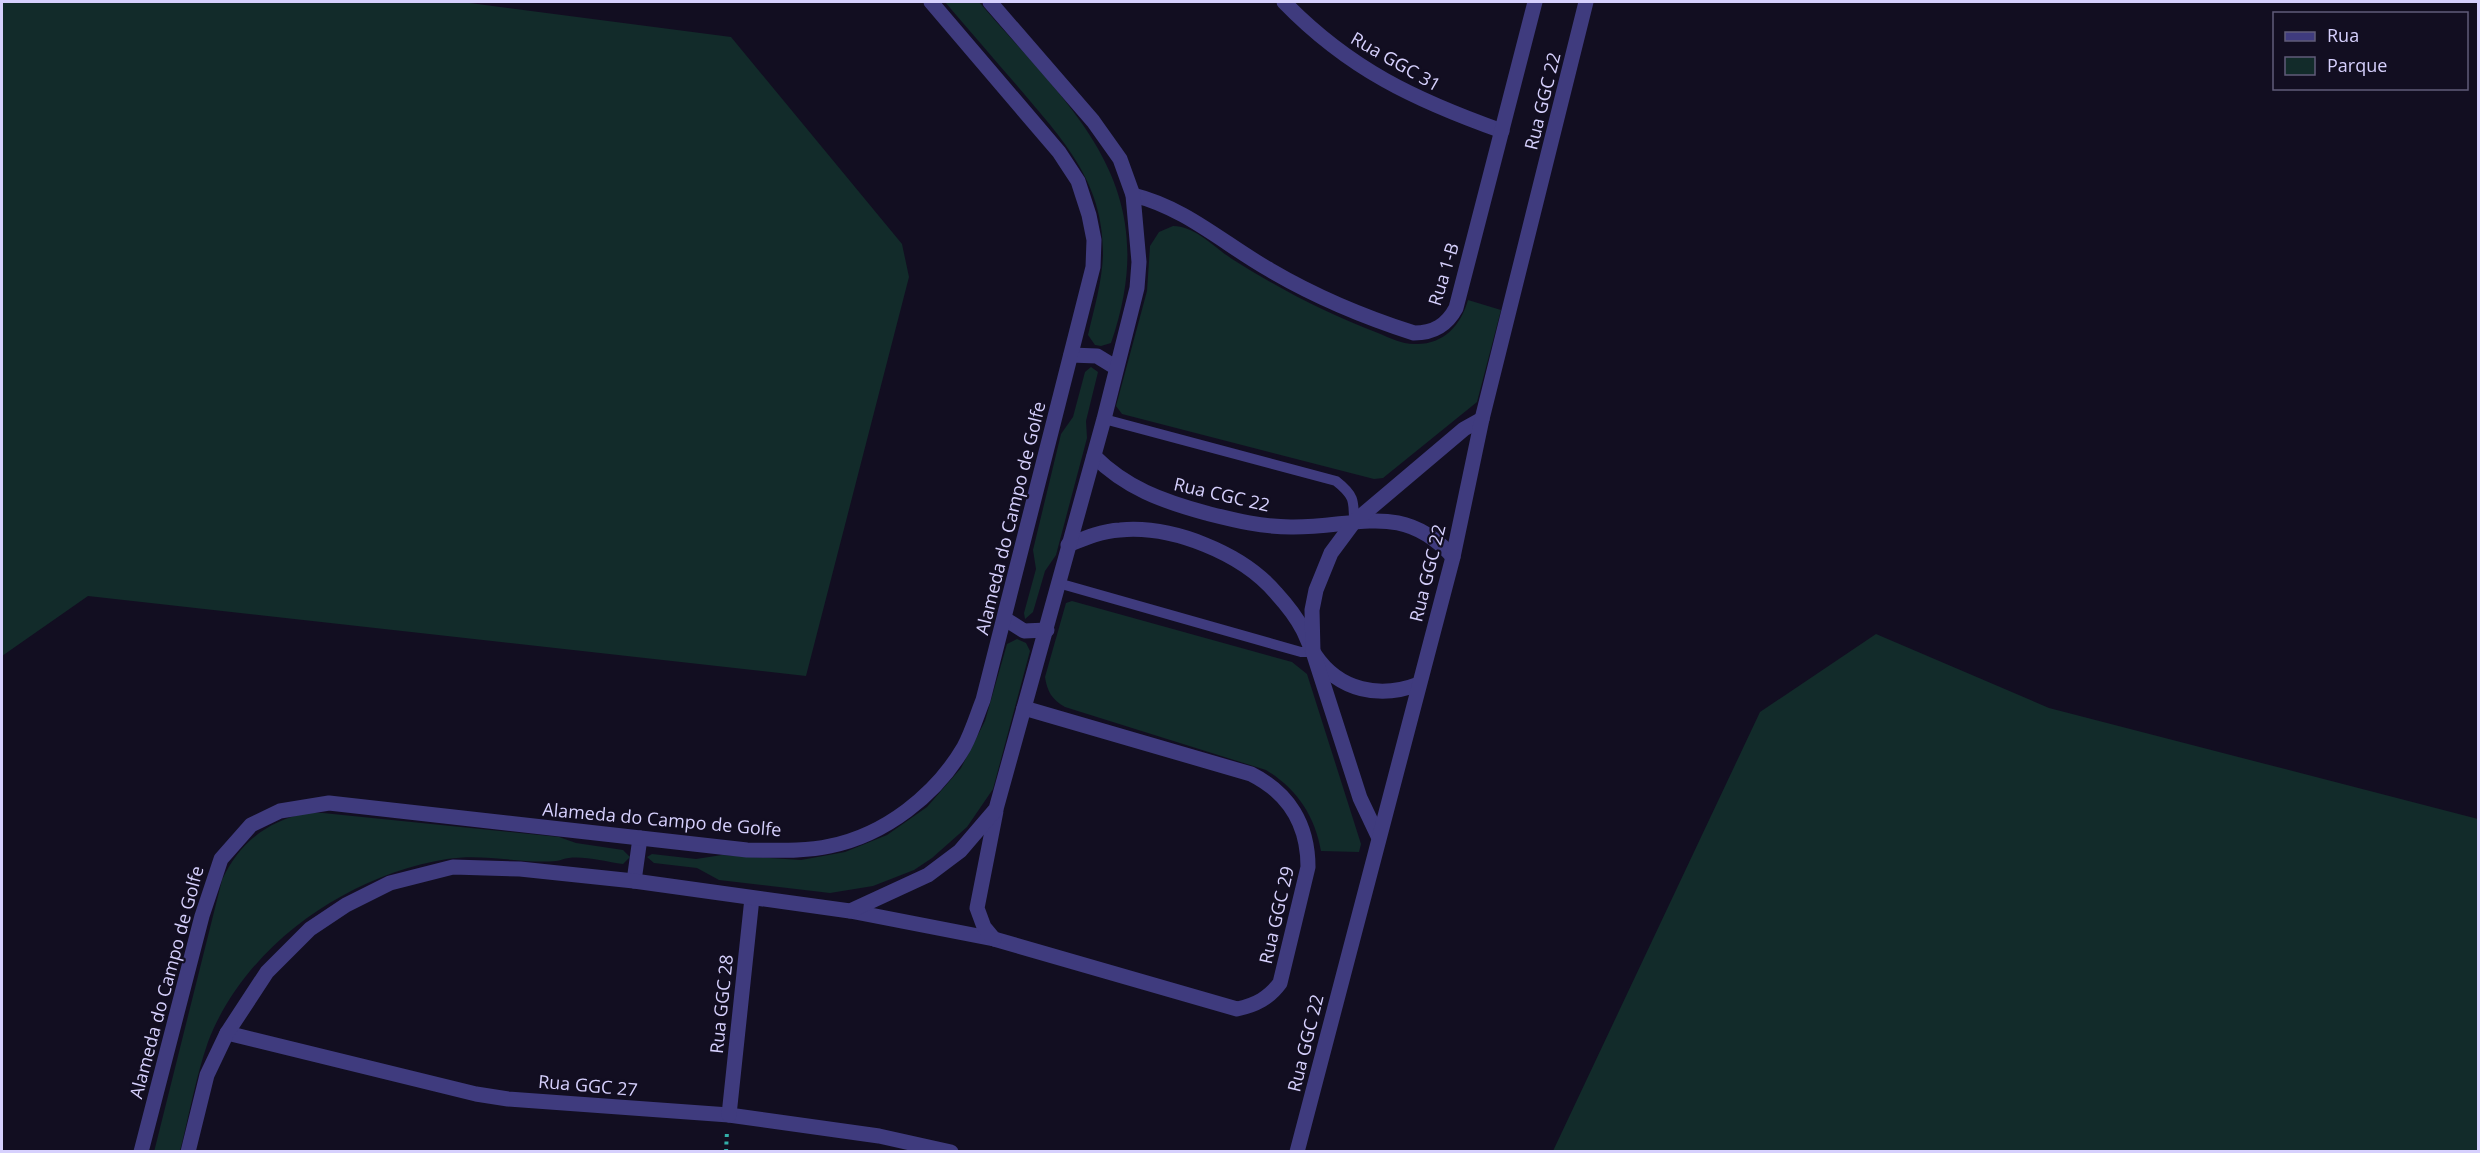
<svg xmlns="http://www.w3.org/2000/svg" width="2480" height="1153" font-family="'Open Sans',sans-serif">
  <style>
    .green { fill: #122b2a }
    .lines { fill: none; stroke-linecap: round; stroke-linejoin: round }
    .path { stroke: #33aea9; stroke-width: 4; stroke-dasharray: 3 4.5; stroke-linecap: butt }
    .service { stroke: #3f3b7e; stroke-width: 10 }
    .minor { stroke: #3f3b7e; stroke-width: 15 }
    .labels { text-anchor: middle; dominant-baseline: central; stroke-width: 4.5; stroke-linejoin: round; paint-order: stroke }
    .street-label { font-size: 18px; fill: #d6d0fd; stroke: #120e21 }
  </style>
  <rect width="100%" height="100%" fill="#120e21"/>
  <!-- green -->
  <g class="green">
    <path d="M2,2H462L731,37L902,244L909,277L806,676L88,596L2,656Z"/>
    <path d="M945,2H979C1073,111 1166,184 1111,343L1101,346L1095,345L1088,335C1094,309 1102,282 1103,255C1104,182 1063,140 1019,88C994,59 969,30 945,2Z"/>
    <path d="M1173,226C1195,226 1214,247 1232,259C1278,288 1327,314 1378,333C1390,338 1403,345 1417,344C1444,344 1461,325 1468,300L1501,310L1477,402L1383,478L1374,479L1122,414L1116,406L1147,291L1150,246L1159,232Z"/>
    <path d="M1091,367L1098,372L1086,421L1087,438L1056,555L1045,571L1033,612L1025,619L1024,613L1036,569L1033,550L1061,434L1073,417L1085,372Z"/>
    <path d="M1072,601L1292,662L1307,674L1361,844L1359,852L1321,851C1315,816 1297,789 1266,770L1065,707C1052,700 1047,691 1045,677L1066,603Z"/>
    <path d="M1876,634L2049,708L2478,819V1151H1553L1760,712Z"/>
    <path d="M1017,639L1026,643L1030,651L993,789L967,827L932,858L914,870L873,886L830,893L719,880L697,868L654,863L647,857L652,854L696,859L722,855L801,860L845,852L887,835L927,807L961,768L985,721L1007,644Z"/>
    <path d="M307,813H323L559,837L576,843L623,850L630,857L623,864C606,862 585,856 569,858C564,858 560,861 556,861C520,864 485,853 447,859C348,875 245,945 208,1042C196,1076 189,1116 180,1151L154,1152L222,880C239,843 267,821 307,813Z"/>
  </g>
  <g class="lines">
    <!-- path -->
    <path class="path" d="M726,1152L727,1131"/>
    <!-- service -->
    <g class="service">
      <path d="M1104,419L1336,481C1354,495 1354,500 1354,522"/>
      <path d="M1058,583L1301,652H1313"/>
    </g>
    <!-- minor -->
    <g class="minor">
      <path d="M1284,2C1349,69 1415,100 1502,131"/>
      <path d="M1133,195C1186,208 1224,244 1270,270C1316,297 1364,317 1414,333C1434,333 1447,325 1456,308L1535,2"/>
      <path d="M1071,355L1097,356L1115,367"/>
      <path d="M1094,456C1126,488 1162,501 1206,513C1234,520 1261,527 1291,527C1356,528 1402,500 1453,557"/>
      <path d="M1068,545C1085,538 1101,531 1120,530C1172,525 1242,553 1276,593C1286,604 1296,616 1303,630C1307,638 1310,647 1315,655C1339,691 1380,699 1419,684"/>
      <path d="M1005,619L1024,631L1047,630"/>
      <path d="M1378,836L1360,798L1313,652L1312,610L1316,590L1331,553L1354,522L1464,429L1482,419"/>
      <path d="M634,881L640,838"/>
      <path d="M850,911L994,939L1237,1009C1256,1005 1269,998 1280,983L1308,867C1308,825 1289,793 1251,774L1024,708"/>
      <path d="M994,939L984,927L977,908L996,811"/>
      <path d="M227,1033L476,1094L508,1099L729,1115L879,1136L951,1152"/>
      <path d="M729,1115L752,898"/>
      <path d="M141,1152L202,916L221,859L251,825L280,811L329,803L747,850C774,850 803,852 830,846C885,835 936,795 964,747C972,732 977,715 983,700L1093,267L1094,240L1089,215L1078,181L1059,152L931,2"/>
      <path d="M188,1152L207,1075L227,1033L267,972L310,929L346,905L390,883L453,867L520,869L634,881L850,911L928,875L960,851L996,809L1104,419L1137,288L1139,262L1133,195L1120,159L1093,121L990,2"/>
      <path d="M1297,1152L1453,557L1482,419L1586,2"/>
    </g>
  </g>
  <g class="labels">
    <!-- street labels -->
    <g class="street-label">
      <text transform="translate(1396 61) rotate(30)">Rua GGC 31</text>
      <text transform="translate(1542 101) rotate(-76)">Rua GGC 22</text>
      <text transform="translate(1443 274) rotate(-73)">Rua 1-B</text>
      <text transform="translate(1222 494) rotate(13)">Rua CGC 22</text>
      <text transform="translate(1010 518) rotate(-76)">Alameda do Campo de Golfe</text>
      <text transform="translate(1427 573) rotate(-76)">Rua GGC 22</text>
      <text transform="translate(662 819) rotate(5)">Alameda do Campo de Golfe</text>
      <text transform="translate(1276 915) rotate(-77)">Rua GGC 29</text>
      <text transform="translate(166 982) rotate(-75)">Alameda do Campo de Golfe</text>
      <text transform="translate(721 1004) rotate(-84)">Rua GGC 28</text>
      <text transform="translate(1305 1043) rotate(-76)">Rua GGC 22</text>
      <text transform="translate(588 1085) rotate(5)">Rua GGC 27</text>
    </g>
  </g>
  <!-- border -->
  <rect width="2480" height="1153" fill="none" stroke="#d6d0fd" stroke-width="6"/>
  <!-- legend -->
  <rect x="2273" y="12" width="195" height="78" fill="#120e21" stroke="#605c79" stroke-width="1.5"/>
  <rect x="2285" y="32" width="30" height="9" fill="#3f3b7e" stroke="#605c79" stroke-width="1.5"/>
  <text x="2327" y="42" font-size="18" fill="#d6d0fd">Rua</text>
  <rect x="2285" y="57" width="30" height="18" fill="#122b2a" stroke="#605c79" stroke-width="1.5"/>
  <text x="2327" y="72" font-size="18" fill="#d6d0fd">Parque</text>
</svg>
